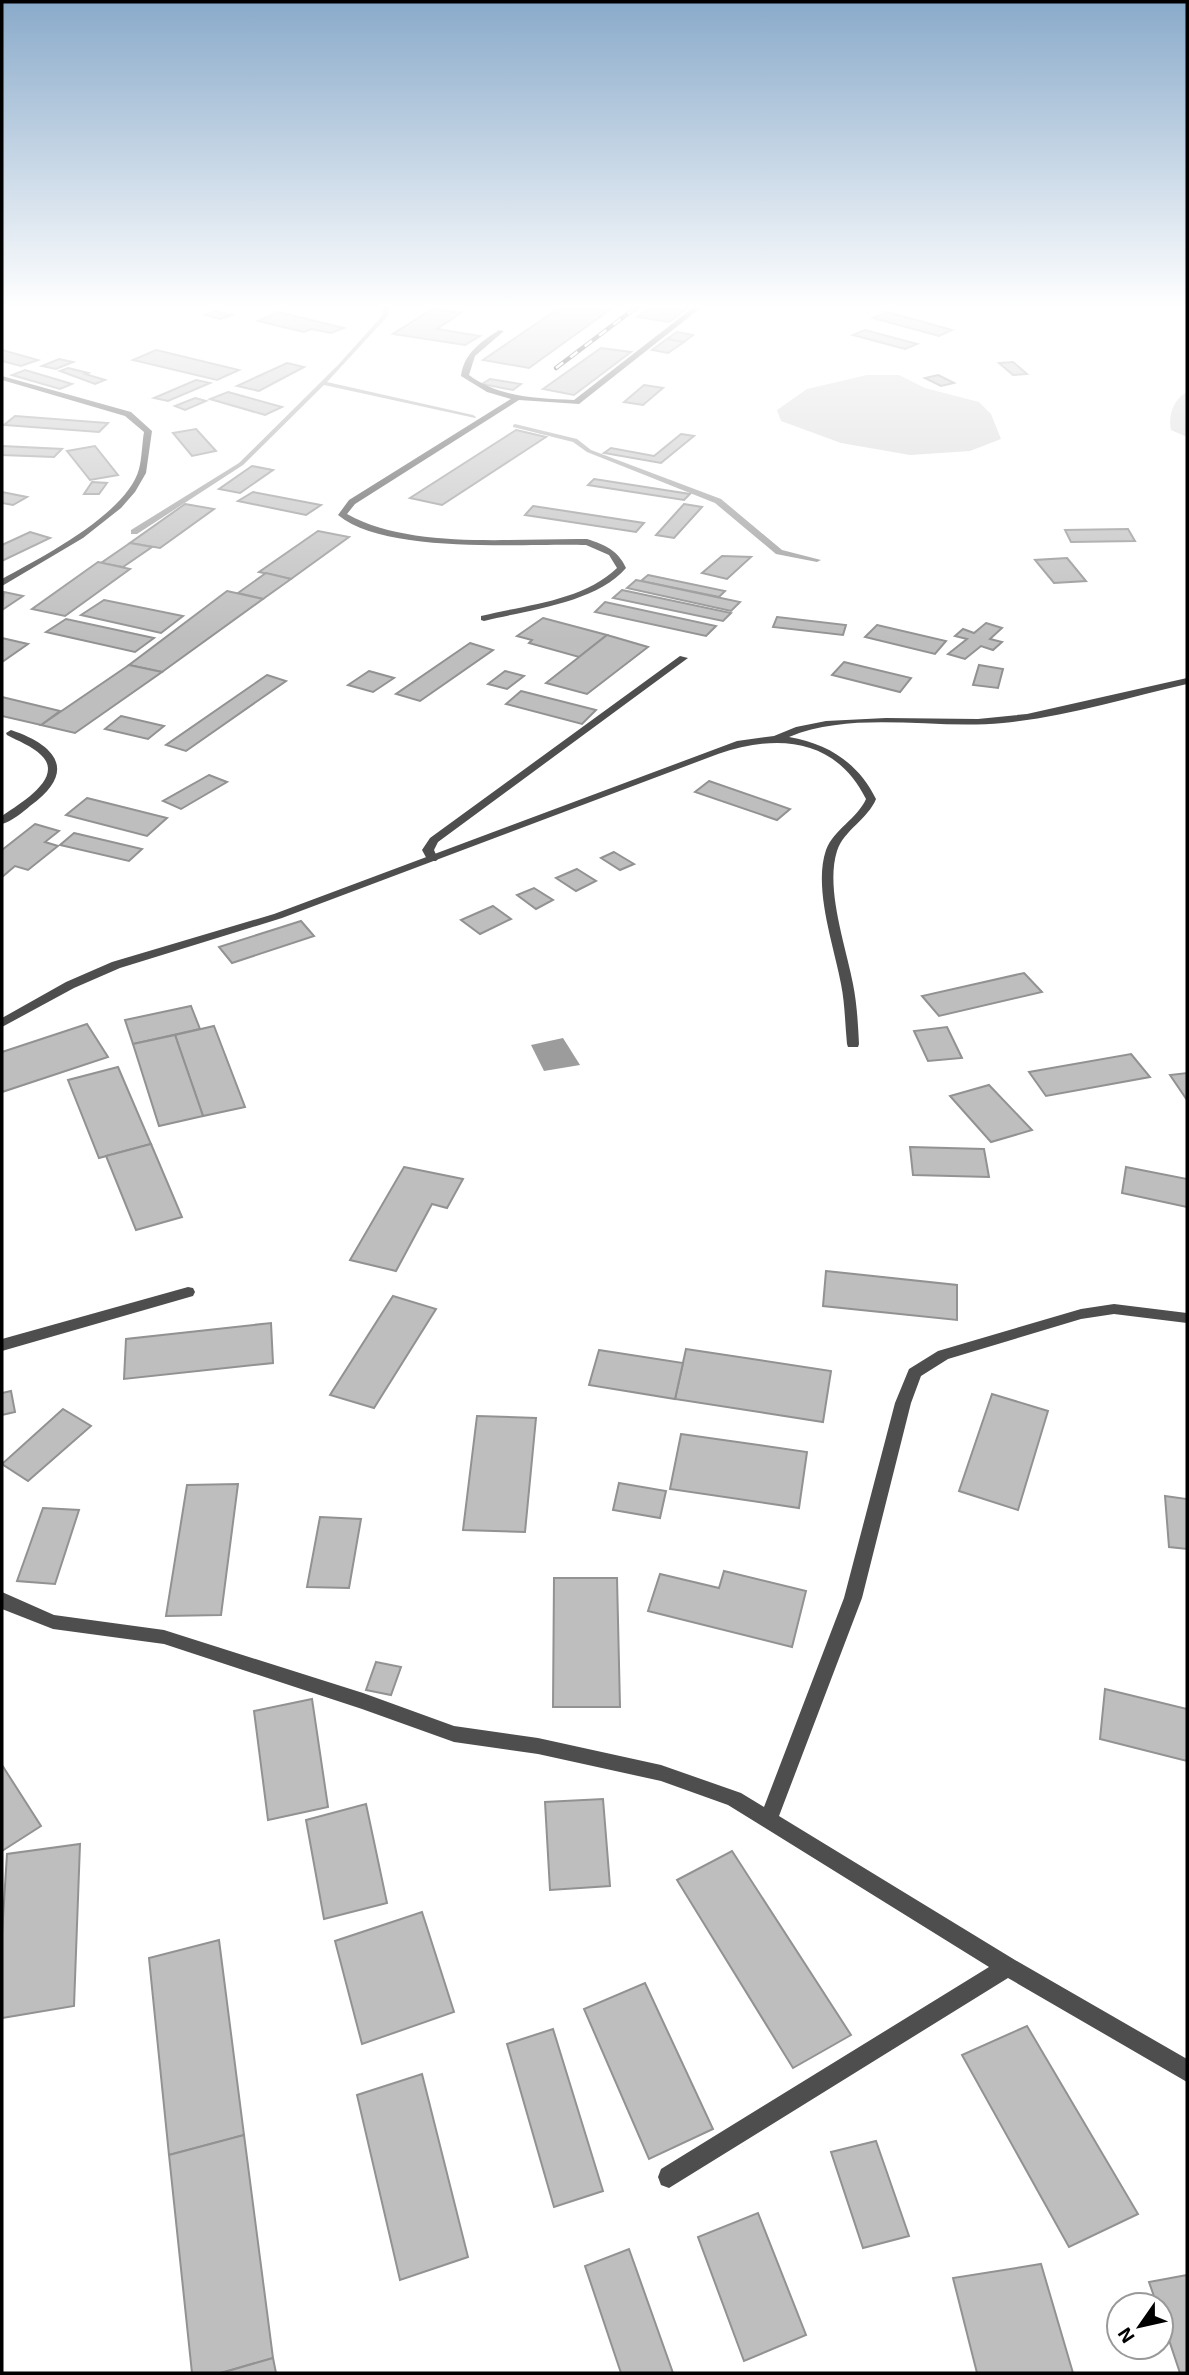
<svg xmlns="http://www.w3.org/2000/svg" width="1189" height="2375" font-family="'Exo 2',sans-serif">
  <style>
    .green { fill: #d5d5d5 }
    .water { fill: #9c9c9c }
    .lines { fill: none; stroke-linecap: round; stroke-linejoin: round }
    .stream { fill: #9c9c9c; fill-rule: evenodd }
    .building { fill: #bebebe; stroke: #929292; stroke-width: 2 }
    .service { fill: #4e4e4e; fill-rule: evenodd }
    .minor { fill: #4e4e4e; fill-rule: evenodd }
    .rail-casing { stroke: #000; stroke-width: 4.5 }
    .rail { stroke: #fff; stroke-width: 2.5; stroke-dasharray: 9; stroke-linecap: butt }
  </style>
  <rect width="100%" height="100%" fill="#fff"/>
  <!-- green -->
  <g class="green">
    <path d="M867,375H899L925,388L979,402L991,414L1001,439L970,451L910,455L841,443L781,421L777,410L807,389Z"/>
    <path d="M1187,392V437L1171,430C1168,415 1173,400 1187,392Z"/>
  </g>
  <!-- water -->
  <path class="water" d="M563,1038L580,1065L544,1071L531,1045Z"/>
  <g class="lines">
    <!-- stream -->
    <g class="stream">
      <path d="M384,306H390L387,317L327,382L473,415L476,417L475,418L324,385L243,465L137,534H131V530L239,463L338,365L382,316Z"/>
      <path d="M515,424L577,439L591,450L721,499L782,550L821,560L817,562L776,554L715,503L587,452L573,442L513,427V425Z"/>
    </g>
  </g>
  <!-- building -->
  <g class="building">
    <path d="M562,306H615L529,368L483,360Z"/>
    <path d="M652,306H690L669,322L637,317Z"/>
    <path d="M432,309L461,313L437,329L480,336L465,345L393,334Z"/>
    <path d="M215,311L232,315L221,319L205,315Z"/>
    <path d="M278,312L344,328L331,333L311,329L304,332L258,321Z"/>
    <path d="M887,312L952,330L939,336L873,318Z"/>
    <path d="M865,330L917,344L905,349L853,335Z"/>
    <path d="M677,332L693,335L684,342L667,339Z"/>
    <path d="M667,339L684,342L668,353L652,350Z"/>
    <path d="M601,348L631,352L574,395L543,389Z"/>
    <path d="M2,350L38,360L21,366L2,361Z"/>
    <path d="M156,350L239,370L217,380L133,360Z"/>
    <path d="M59,359L73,362L56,369L42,366Z"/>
    <path d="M1013,362L1027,374L1013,375L999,363Z"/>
    <path d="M287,363L304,367L259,391L237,386Z"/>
    <path d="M68,368L88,373L85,374L105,380L95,384L60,371Z"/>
    <path d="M25,370L72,384L60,389L12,375Z"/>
    <path d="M938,375L954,383L941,386L925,378Z"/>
    <path d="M490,379L521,384L513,390L482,384Z"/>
    <path d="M196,380L210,383L168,401L154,398Z"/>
    <path d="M644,385L663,388L643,405L624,402Z"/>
    <path d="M228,392L282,407L265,415L210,399Z"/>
    <path d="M195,398L206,401L185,410L175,406Z"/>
    <path d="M15,416L108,423L99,432L4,425Z"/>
    <path d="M196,429L216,451L192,456L173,433Z"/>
    <path d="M516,430L546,437L442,505L410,498Z"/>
    <path d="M681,434L694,436L661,463L604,453L611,448L654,456Z"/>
    <path d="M2,446L62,449L54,457L2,455Z"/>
    <path d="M95,446L118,475L90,480L67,451Z"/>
    <path d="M252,466L273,470L240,493L219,489Z"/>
    <path d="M594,479L690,494L684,500L588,485Z"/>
    <path d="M92,482L107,483L99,494H84Z"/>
    <path d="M2,492L27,497L13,505L2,503Z"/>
    <path d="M253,492L321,505L306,515L238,501Z"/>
    <path d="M185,504L214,509L160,548L130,543Z"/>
    <path d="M684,504L702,507L674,538L656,535Z"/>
    <path d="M533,506L644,523L636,532L525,515Z"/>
    <path d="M1128,529L1135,541L1071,542L1065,530Z"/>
    <path d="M318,531L349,537L291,579L259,572Z"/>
    <path d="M30,532L50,538L2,561V545Z"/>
    <path d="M130,543L152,547L123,567L101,563Z"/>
    <path d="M722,556L751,557L727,579L702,573Z"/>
    <path d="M1067,558L1086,581L1054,583L1035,560Z"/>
    <path d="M98,562L130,569L65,616L32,609Z"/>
    <path d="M266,573L291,579L263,599L238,593Z"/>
    <path d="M648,575L725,591L719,597L641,581Z"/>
    <path d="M636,580L641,581L740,602L731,611L627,588Z"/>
    <path d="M622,590L731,613L723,621L613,598Z"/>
    <path d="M227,591L263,599L162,672L129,665Z"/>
    <path d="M4,592L23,596L2,610Z"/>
    <path d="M104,600L183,616L161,633L81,615Z"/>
    <path d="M605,602L716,626L706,636L595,612Z"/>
    <path d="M777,617L846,625L843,635L773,627Z"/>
    <path d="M543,618L558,622L607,635L579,657L529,643L532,640L517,636Z"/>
    <path d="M66,619L154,638L135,652L46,632Z"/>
    <path d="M986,623L1002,628L990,639L1002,642L993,650L981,646L965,659L948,654L967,639L955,636L963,629L974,633Z"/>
    <path d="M877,625L946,641L935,654L865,637Z"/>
    <path d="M607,635L648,647L587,694L546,683Z"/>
    <path d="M2,638L28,644L2,662Z"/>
    <path d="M470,643L493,650L420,701L396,694Z"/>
    <path d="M844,662L911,678L900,692L832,675Z"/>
    <path d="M129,665L162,672L75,733L41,725Z"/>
    <path d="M979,665L1003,669L998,688L973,685Z"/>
    <path d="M369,671L394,678L373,692L348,685Z"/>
    <path d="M505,671L524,676L507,689L488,684Z"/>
    <path d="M267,675L286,681L186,751L166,745Z"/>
    <path d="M521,691L596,710L582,724L506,704Z"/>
    <path d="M2,697L60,711L41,725L2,716Z"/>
    <path d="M121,716L164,726L148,739L105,729Z"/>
    <path d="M209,775L227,782L181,809L163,801Z"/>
    <path d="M709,781L790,809L777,820L695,792Z"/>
    <path d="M87,798L167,818L147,836L66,815Z"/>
    <path d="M35,824L59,831L45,842L58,846L28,870L15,866L2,877V850Z"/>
    <path d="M74,833L142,849L129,861L60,845Z"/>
    <path d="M614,852L634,864L620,870L601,858Z"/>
    <path d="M577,869L596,881L576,891L556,878Z"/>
    <path d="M534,888L553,900L536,909L517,895Z"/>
    <path d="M493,906L511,919L480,934L461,920Z"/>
    <path d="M301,921L314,936L232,963L219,947Z"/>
    <path d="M1024,973L1042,992L939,1016L922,996Z"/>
    <path d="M191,1006L200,1029L133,1044L125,1020Z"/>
    <path d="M87,1024L108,1057L2,1092V1052Z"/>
    <path d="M214,1026L245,1107L203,1116L175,1035Z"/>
    <path d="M947,1027L962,1058L928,1061L914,1031Z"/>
    <path d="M175,1035L203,1116L159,1126L133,1044Z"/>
    <path d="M1131,1054L1150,1077L1046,1096L1029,1072Z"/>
    <path d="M118,1067L151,1144L99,1158L68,1080Z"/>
    <path d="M1187,1073V1100L1170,1075Z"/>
    <path d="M989,1085L1032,1130L991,1142L950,1096Z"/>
    <path d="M151,1144L182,1217L136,1230L106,1156Z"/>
    <path d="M910,1147L984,1149L989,1177L913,1175Z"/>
    <path d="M404,1167L463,1179L447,1208L432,1204L396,1271L350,1260Z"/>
    <path d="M1126,1167L1187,1179V1207L1122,1193Z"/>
    <path d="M826,1271L957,1285V1320L823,1306Z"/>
    <path d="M393,1296L436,1309L374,1408L330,1395Z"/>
    <path d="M271,1323L273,1363L124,1379L126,1339Z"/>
    <path d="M686,1349L831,1371L823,1422L675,1399Z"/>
    <path d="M599,1350L683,1363L675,1399L589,1385Z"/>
    <path d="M11,1391L15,1412L2,1415V1393Z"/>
    <path d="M992,1394L1048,1411L1018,1510L959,1491Z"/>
    <path d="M63,1409L91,1426L28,1481L2,1464Z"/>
    <path d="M477,1416L536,1418L525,1532L463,1530Z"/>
    <path d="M681,1434L807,1452L799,1508L670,1489Z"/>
    <path d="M619,1483L666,1491L660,1518L613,1510Z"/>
    <path d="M238,1484L221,1615L166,1616L187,1485Z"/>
    <path d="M1165,1496L1187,1499V1549L1169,1547Z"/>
    <path d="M43,1508L79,1510L55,1584L17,1581Z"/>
    <path d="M320,1517L361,1519L349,1588L307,1587Z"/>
    <path d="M724,1571L806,1591L792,1647L648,1611L660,1574L719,1588Z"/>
    <path d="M554,1578H617L620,1707H553Z"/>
    <path d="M376,1662L401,1667L391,1695L366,1690Z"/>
    <path d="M1105,1689L1187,1709V1761L1100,1739Z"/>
    <path d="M312,1699L328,1807L268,1820L254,1711Z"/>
    <path d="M2,1765L41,1826L2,1851Z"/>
    <path d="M603,1799L610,1886L550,1890L545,1802Z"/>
    <path d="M366,1804L387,1903L324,1919L306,1820Z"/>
    <path d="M80,1844L74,2006L2,2018V1934L7,1854Z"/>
    <path d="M732,1851L851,2035L793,2068L677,1880Z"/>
    <path d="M422,1912L454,2012L362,2044L335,1941Z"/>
    <path d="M219,1940L244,2135L169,2155L149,1958Z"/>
    <path d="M645,1983L713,2129L649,2159L584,2009Z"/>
    <path d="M1027,2026L1138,2214L1069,2247L962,2055Z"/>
    <path d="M553,2029L603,2191L554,2207L507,2044Z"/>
    <path d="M422,2074L468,2257L400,2280L357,2095Z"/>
    <path d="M244,2135L273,2358L221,2373H192L169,2155Z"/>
    <path d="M876,2141L909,2236L863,2248L831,2152Z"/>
    <path d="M758,2213L806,2335L744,2361L698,2237Z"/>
    <path d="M629,2249L673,2373H621L585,2266Z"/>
    <path d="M1041,2264L1073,2373H977L953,2278Z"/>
    <path d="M1187,2275V2373H1180L1161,2316V2305H1157L1149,2282Z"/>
    <path d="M273,2358L276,2373H221Z"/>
  </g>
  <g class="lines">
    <!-- service -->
    <g class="service">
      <path d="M695,306H703L579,404L519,400L355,504L347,514C411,550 515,538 587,539C605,545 618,550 626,568C596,603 528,610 484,621L481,620V616C525,605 583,601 617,568L609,555L586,545C524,543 386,555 338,515L349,500L511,399L487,392L461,376C464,353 481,342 499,330L504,331L475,356L469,375C500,398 537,398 574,400Z"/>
      <path d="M680,656L688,658L438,842L434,850L438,859L436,861H428L422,850L430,838Z"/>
      <path d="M11,730C58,746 77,772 30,806C22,813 12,821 2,824V816C17,805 66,778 41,755C32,746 18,741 7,735L6,733Z"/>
    </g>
    <!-- minor -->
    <g class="minor">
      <path d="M2,376L131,412L152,431L146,473L135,492L121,508L83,538L2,586V579C40,558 127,514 139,469C142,458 142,443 144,432L125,416L2,380Z"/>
      <path d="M1187,678V684C1126,698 1065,717 1003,723C934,730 855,710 789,737C829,744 858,763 876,799C868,819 844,830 837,851C825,889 846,946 853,984C857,1004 858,1024 859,1044L858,1047H848L847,1044C845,1024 845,1004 841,984C834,946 813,888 826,850C834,829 857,819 866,799C835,737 776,734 718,754L282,918L120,968L74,988L2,1027V1018L66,982L112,962L274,914L737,741L774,736L796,727L826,721L886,718L978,719L1027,714Z"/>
      <path d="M188,1287L193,1288L195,1292L193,1296L2,1351V1339Z"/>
      <path d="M1114,1304L1187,1313V1323L1114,1314L1081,1319L948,1359L921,1376L911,1403L862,1598L779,1816L1015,1960L1187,2059V2082L1008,1978L669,2188L661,2185L658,2177L661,2169L989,1967L728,1805L661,1781L538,1754L454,1742L362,1709L164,1644L53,1629L2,1609V1592L54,1615L164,1630L363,1693L454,1726L538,1738L661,1765L741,1793L764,1807L844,1598L895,1403L909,1369L938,1351L1081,1309Z"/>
    </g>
    <!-- rail casing -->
    <g class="rail-casing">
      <path id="rail" d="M556,368L638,306"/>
    </g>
    <!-- rail -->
    <use href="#rail" class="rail"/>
  </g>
  <!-- sky -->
  <linearGradient id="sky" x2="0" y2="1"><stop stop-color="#89aaca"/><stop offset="0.48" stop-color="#fff"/><stop offset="1" stop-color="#fff" stop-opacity="0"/></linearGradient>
  <rect width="1189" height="639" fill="url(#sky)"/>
  <!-- border -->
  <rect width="1189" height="2375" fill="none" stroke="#000000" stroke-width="7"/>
  <!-- north arrow -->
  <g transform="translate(1140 2326) rotate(236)"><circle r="33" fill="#ffffff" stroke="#999999" stroke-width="2"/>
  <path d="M0-5L12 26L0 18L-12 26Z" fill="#000000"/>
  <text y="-10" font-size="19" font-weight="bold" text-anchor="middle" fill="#000000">N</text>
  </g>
</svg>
